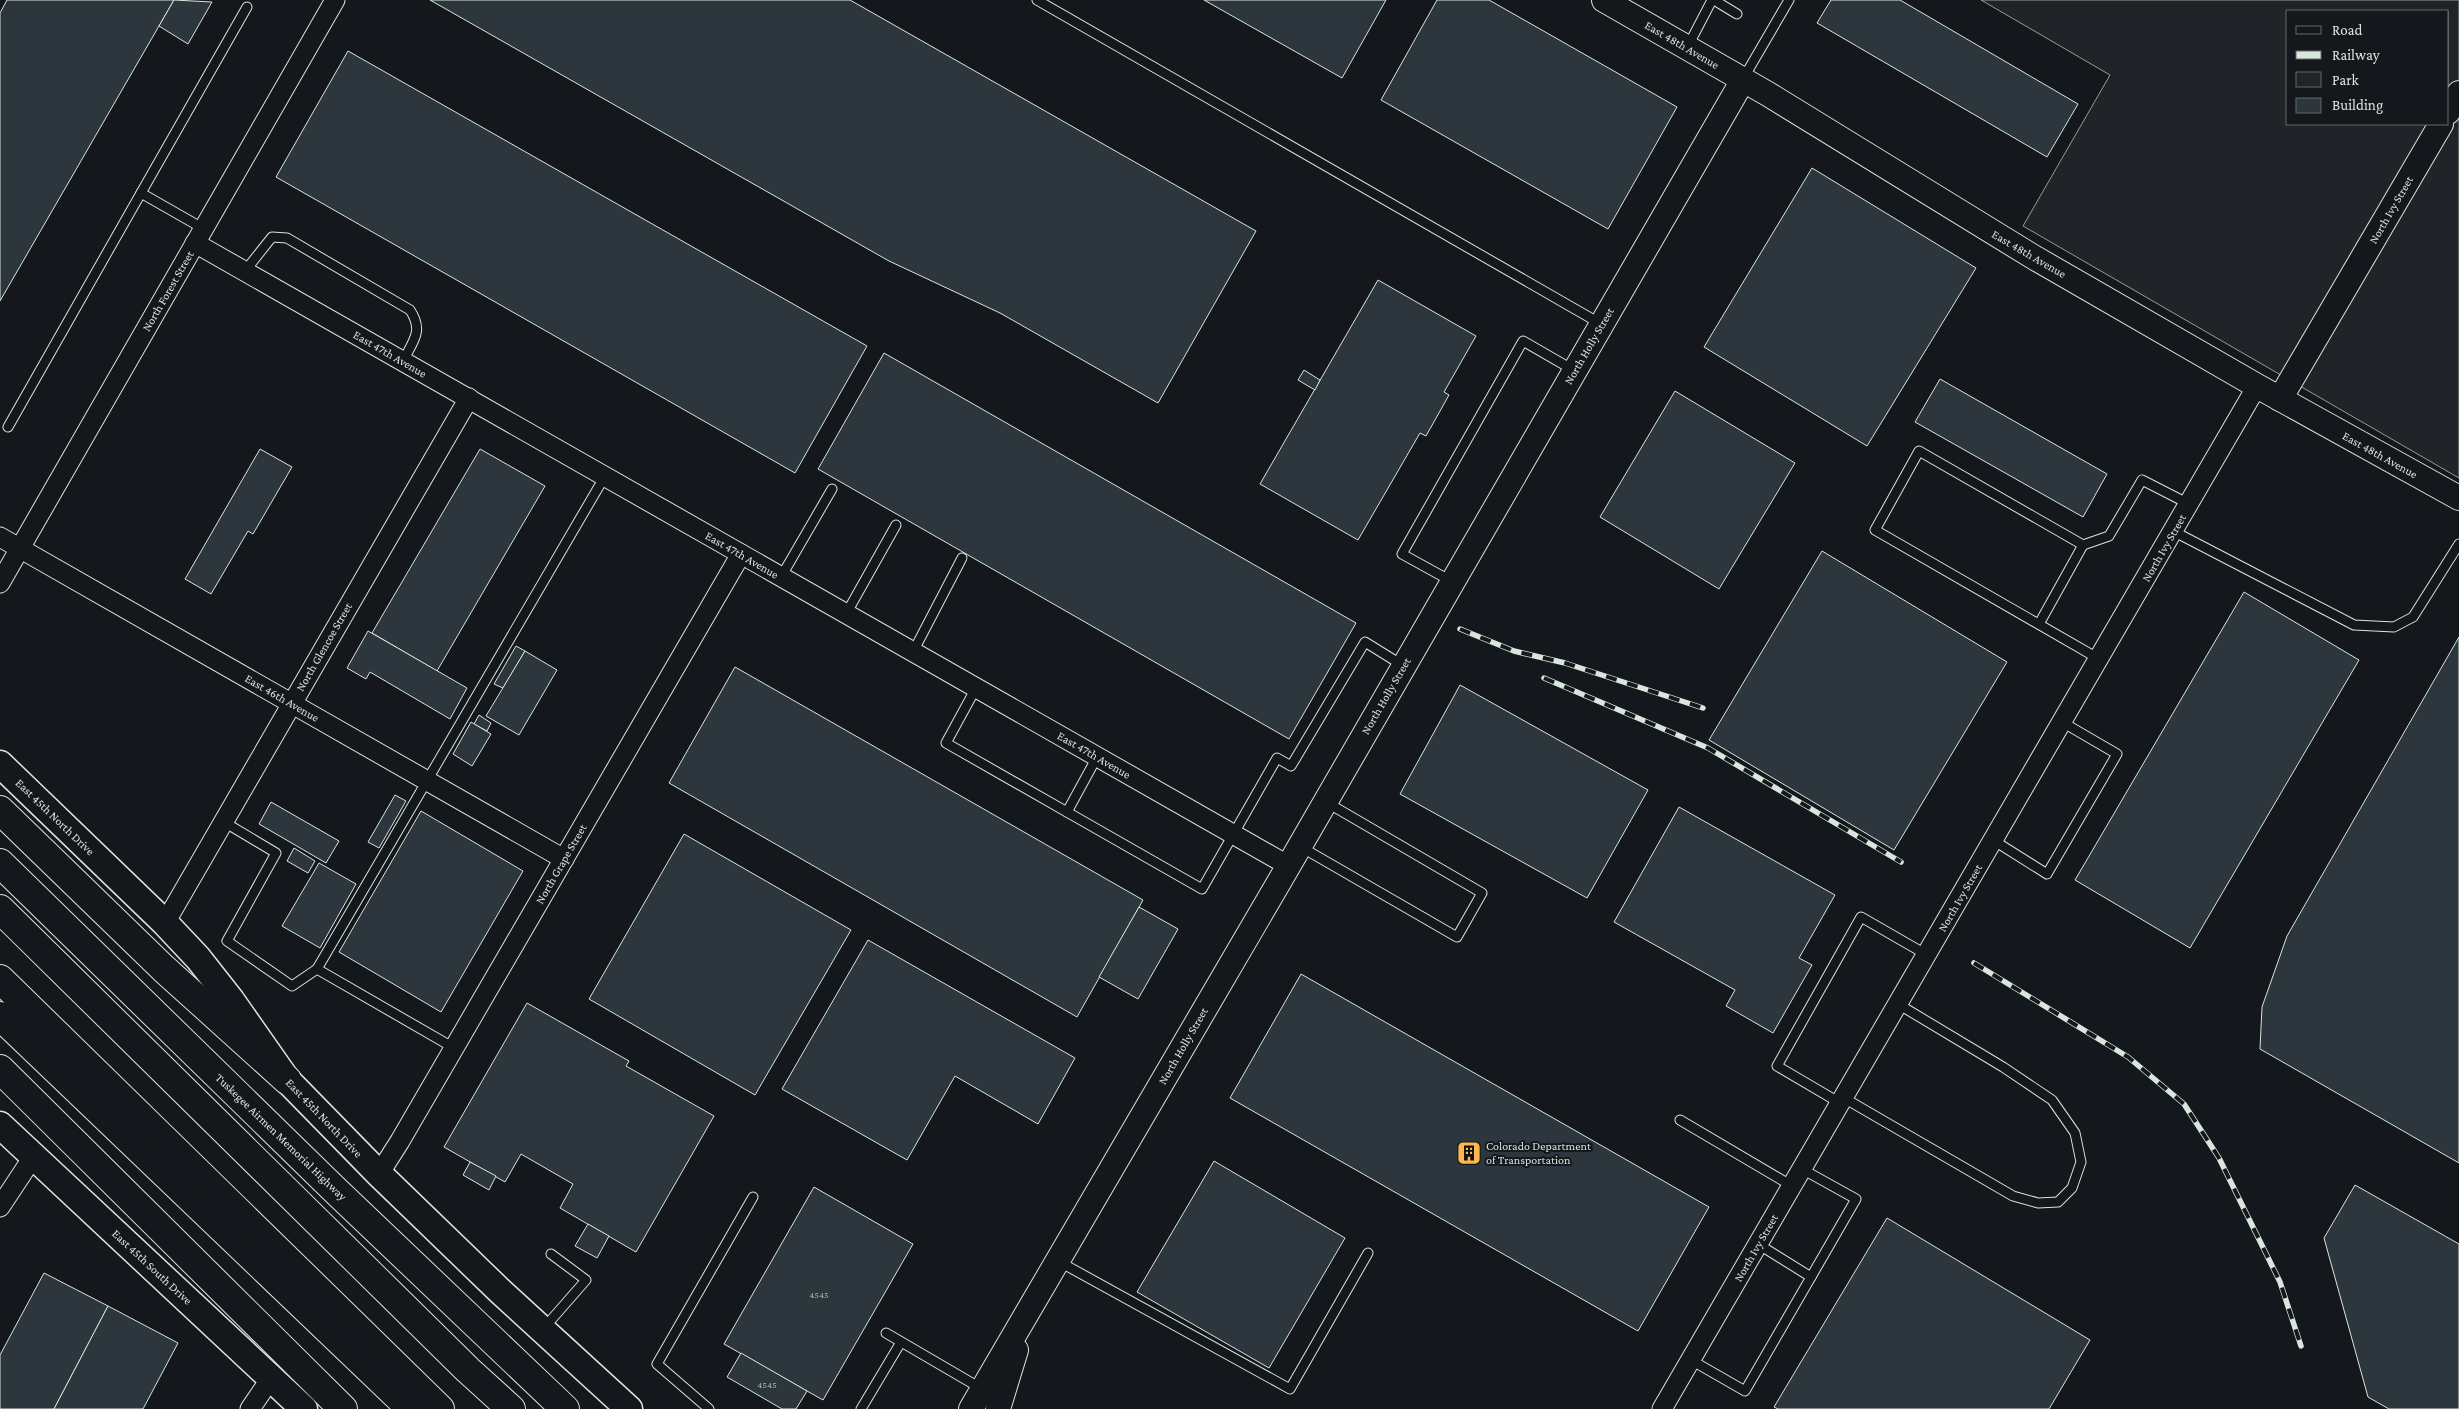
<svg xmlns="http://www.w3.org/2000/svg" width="2459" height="1409" font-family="'Crimson Pro',serif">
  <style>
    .green { fill: #202428; stroke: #939e99; fill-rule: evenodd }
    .building { fill: #2c363c; stroke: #d8e6dc }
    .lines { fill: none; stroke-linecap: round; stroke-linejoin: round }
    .service-casing { stroke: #d8e6dc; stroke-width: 11 }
    .minor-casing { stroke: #d8e6dc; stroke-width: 21 }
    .tertiary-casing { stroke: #d8e6dc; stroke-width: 26 }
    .secondary-casing { stroke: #d8e6dc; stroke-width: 29 }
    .motorway-casing { stroke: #d8e6dc; stroke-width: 30 }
    .service { stroke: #14181c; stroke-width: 9 }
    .minor { stroke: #14181c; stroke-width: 19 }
    .tertiary { stroke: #14181c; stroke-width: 24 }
    .secondary { stroke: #14181c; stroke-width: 26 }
    .motorway { stroke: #14181c; stroke-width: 28 }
    .rail-casing { stroke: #d8e6dc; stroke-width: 5.5 }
    .rail { stroke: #14181c; stroke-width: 4; stroke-dasharray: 11; stroke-linecap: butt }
    .labels { text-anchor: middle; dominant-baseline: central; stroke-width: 4; stroke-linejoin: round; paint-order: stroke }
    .number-label { font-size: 10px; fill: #adbab4 }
    .street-label { font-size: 12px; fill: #d8e6dc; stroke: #14181c }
    .poi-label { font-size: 12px; fill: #d8e6dc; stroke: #14181c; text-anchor: start }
  </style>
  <rect width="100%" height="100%" fill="#14181c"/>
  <!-- green -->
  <path class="green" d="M1981,0H2459V478L2023,226L2110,75ZM2288,11H2448V124H2288Z"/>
  <!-- building -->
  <g class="building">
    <path d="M7,0H174L0,301V13Z"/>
    <path d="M174,0L212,2L188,44L159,26Z"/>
    <path d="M430,0H850L1256,231L1158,403L1000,313L889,261Z"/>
    <path d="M1204,0H1386L1342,78Z"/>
    <path d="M1437,0H1489L1677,107L1608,229L1381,100Z"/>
    <path d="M1831,0H1900L2078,104L2047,157L1817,23Z"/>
    <path d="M348,51L867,346L795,473L276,177Z"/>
    <path d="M1812,168L1976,268L1867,446L1704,347Z"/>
    <path d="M1378,280L1476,336L1444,392L1449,395L1426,436L1420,433L1358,540L1260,484Z"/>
    <path d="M884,353L1356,623L1289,739L818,469Z"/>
    <path d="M1304,370L1320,380L1315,390L1298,380Z"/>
    <path d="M1940,379L2107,474L2083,517L1915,422Z"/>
    <path d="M1675,391L1795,463L1719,589L1600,517Z"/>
    <path d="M260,449L292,467L253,534L248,531L211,594L185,579Z"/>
    <path d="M480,449L545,486L437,671L372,633Z"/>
    <path d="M1822,551L2007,662L1894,850L1709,740Z"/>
    <path d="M2244,592L2359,660L2190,948L2075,880Z"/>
    <path d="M368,631L467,688L450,719L370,672L366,679L347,668Z"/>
    <path d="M2459,637V1163L2260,1049L2262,1007L2287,936Z"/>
    <path d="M516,646L525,651L503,688L494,684Z"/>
    <path d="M525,651L557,670L519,735L486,716Z"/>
    <path d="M735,667L1143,900L1077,1017L669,783Z"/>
    <path d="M1460,685L1648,790L1587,898L1400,794Z"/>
    <path d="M479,715L491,723L487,731L474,724Z"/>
    <path d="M471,722L491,734L472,766L453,754Z"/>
    <path d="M395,795L406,801L379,848L368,842Z"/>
    <path d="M271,802L339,841L326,863L259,824Z"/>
    <path d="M1679,807L1835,895L1799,958L1812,965L1773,1033L1726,1006L1735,990L1614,922Z"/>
    <path d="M421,811L523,871L441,1012L339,952Z"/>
    <path d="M684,834L851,930L755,1095L589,999Z"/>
    <path d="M294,848L315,861L308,873L287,861Z"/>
    <path d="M319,863L356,884L320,948L282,926Z"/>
    <path d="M1139,907L1178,929L1138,999L1099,977Z"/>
    <path d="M868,940L1075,1058L1038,1124L955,1076L907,1160L782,1089Z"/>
    <path d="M1301,974L1709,1207L1638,1331L1230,1098Z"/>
    <path d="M527,1003L629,1061L626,1066L714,1116L636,1252L560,1208L573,1184L521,1154L505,1182L444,1147Z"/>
    <path d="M1214,1161L1345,1238L1269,1368L1137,1292Z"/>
    <path d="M470,1162L496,1176L489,1190L463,1175Z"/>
    <path d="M2355,1185L2459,1244V1409H2389L2368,1397L2324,1238Z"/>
    <path d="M814,1187L913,1244L823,1400L724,1344Z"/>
    <path d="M1887,1218L2090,1340L2049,1409H1778L1774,1407Z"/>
    <path d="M588,1224L609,1236L597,1258L575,1246Z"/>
    <path d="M44,1273L108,1306L54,1409H0V1355Z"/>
    <path d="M108,1306L178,1343L143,1409H54Z"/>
    <path d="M741,1353L807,1391L796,1409H782L727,1377Z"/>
  </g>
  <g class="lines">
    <!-- service casing -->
    <g class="service-casing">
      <g id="service">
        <path d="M1037,0L1601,324"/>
        <path d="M1714,0L1737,14"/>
        <path d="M1688,46L1712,0"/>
        <path d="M1743,79L1789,0"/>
        <path d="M204,229L141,193L247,7"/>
        <path d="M245,271L272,237L287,238L410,310C424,331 413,341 403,361"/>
        <path d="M8,427L141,193"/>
        <path d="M2173,531L2354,625L2394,627L2413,617L2459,544"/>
        <path d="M781,577L832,489"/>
        <path d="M1451,581L1402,554L1523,341L1575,371"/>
        <path d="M846,614L896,525"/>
        <path d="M2039,624L2083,545"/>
        <path d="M913,652L962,558"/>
        <path d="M2099,659L1875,530L1919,451L2083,545L2109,536L2142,480L2189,504"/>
        <path d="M976,688L946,743L1067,812L1097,757"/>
        <path d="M1067,812L1202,889L1277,758L1291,766L1365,642L1402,665"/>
        <path d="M224,822L276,853L227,941L292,986L317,969L454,1048"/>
        <path d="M1993,840L2047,874L2117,754L2062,722"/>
        <path d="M1301,847L1457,937L1482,893L1326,802"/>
        <path d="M317,969L605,476"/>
        <path d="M1844,1098L2013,1196L2038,1203L2058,1202L2072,1188L2081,1162L2075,1133L2052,1100L2003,1067L1898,1004"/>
        <path d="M1840,1103L1777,1066L1861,917L1927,955"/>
        <path d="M1680,1120L1792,1186"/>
        <path d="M1758,1244L1811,1277L1856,1199L1802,1169"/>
        <path d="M1058,1261L1290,1389L1368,1253"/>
        <path d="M544,1328L586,1280L551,1254"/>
        <path d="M886,1333L982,1389"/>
        <path d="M1691,1360L1745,1391L1811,1277"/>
        <path d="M709,1409L657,1364L753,1197"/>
        <path d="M861,1409L901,1342"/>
      </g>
    </g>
    <!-- minor casing -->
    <g class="minor-casing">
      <g id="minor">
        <path d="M195,243L1289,866"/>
        <path d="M0,537L564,859"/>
        <path d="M0,583L335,0"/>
        <path d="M165,923L469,398"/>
        <path d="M379,1174L400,1141L741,554"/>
        <path d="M0,1207L33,1157"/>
        <path d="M250,1409L271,1378"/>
        <path d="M1662,1409L2257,386"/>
      </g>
    </g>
    <!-- tertiary casing -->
    <g class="tertiary-casing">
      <g id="tertiary">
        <path d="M1604,0L1768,94L2035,258L2257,386L2459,498"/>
        <path d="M2448,112L2459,93"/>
        <path d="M2280,399L2441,124"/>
        <path d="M971,1409L1282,877L1743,80"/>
        <path d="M998,1409L1016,1350"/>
      </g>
    </g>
    <!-- secondary casing -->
    <g class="secondary-casing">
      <g id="secondary">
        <path d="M0,764L165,923L198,958L231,1000L287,1080L379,1174L500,1291L629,1409"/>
        <path d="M0,1125L304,1409"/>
      </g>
    </g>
    <!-- motorway casing -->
    <g class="motorway-casing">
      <g id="motorway">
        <path d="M0,810L164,969L287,1080"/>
        <path d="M0,863L336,1191L565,1409"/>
        <path d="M0,909L468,1370L511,1409"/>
        <path d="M0,979L440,1409"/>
        <path d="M0,1016L411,1409"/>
        <path d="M0,1069L343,1409"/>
      </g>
    </g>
    <!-- service -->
    <use href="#service" class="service"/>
    <!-- minor -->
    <use href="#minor" class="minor"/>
    <!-- tertiary -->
    <use href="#tertiary" class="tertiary"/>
    <!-- secondary -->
    <use href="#secondary" class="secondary"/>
    <!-- motorway -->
    <use href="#motorway" class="motorway"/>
    <!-- rail casing -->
    <g class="rail-casing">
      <g id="rail">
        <path d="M1460,629L1514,651L1565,663L1703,708"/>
        <path d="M1544,678L1708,748L1901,862"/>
        <path d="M1974,963L2128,1057L2184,1104L2219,1158L2280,1282L2301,1346"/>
      </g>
    </g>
    <!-- rail -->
    <use href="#rail" class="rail"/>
  </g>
  <!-- icons -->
  <defs>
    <g id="building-square" transform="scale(1.25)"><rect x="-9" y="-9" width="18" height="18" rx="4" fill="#ffb74d" stroke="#14181c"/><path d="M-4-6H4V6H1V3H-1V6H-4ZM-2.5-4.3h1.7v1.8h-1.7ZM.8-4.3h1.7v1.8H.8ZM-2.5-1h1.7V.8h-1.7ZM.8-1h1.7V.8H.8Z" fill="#111"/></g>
  </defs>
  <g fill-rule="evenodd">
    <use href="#building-square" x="1469" y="1153"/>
  </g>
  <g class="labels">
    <!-- number labels -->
    <g class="number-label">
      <text x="819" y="1294">4545</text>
      <text x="767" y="1384">4545</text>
    </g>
    <!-- street labels -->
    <g class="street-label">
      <text transform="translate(1682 45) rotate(30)">East 48th Avenue</text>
      <text transform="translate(2391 210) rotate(-60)">North Ivy Street</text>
      <text transform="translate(2029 254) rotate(30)">East 48th Avenue</text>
      <text transform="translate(168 291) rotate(-60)">North Forest Street</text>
      <text transform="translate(1589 346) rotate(-60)">North Holly Street</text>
      <text transform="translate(390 354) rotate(30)">East 47th Avenue</text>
      <text transform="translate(2380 455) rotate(29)">East 48th Avenue</text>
      <text transform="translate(2164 548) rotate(-60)">North Ivy Street</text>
      <text transform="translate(742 555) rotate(30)">East 47th Avenue</text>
      <text transform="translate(324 647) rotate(-60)">North Glencoe Street</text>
      <text transform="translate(1386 696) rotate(-60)">North Holly Street</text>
      <text transform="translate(282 698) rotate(30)">East 46th Avenue</text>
      <text transform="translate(1094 755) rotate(30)">East 47th Avenue</text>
      <text transform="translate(55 817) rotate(44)">East 45th North Drive</text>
      <text transform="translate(561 864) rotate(-60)">North Grape Street</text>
      <text transform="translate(1960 898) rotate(-60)">North Ivy Street</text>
      <text transform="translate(1183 1046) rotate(-60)">North Holly Street</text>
      <text transform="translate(324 1118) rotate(46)">East 45th North Drive</text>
      <text transform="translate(281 1137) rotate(44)">Tuskegee Airmen Memorial Highway</text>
      <text transform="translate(1756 1248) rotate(-60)">North Ivy Street</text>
      <text transform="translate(152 1267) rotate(43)">East 45th South Drive</text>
    </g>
    <!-- poi labels -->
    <g class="poi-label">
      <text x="1486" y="1146">Colorado Department<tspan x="1486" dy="14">of Transportation</tspan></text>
    </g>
  </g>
  <!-- legend -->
  <rect x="2286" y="10" width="162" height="115" fill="#14181c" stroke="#626a69"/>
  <rect x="2296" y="26" width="25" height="8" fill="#14181c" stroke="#626a69"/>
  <text x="2332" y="35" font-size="15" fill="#d8e6dc">Road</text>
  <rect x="2296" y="51" width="25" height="8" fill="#d8e6dc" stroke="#626a69"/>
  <text x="2332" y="60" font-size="15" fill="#d8e6dc">Railway</text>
  <rect x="2296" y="72" width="25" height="15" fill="#202428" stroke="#626a69"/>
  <text x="2332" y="85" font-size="15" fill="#d8e6dc">Park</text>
  <rect x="2296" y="98" width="25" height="15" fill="#2c363c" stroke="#626a69"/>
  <text x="2332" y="110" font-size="15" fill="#d8e6dc">Building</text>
</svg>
